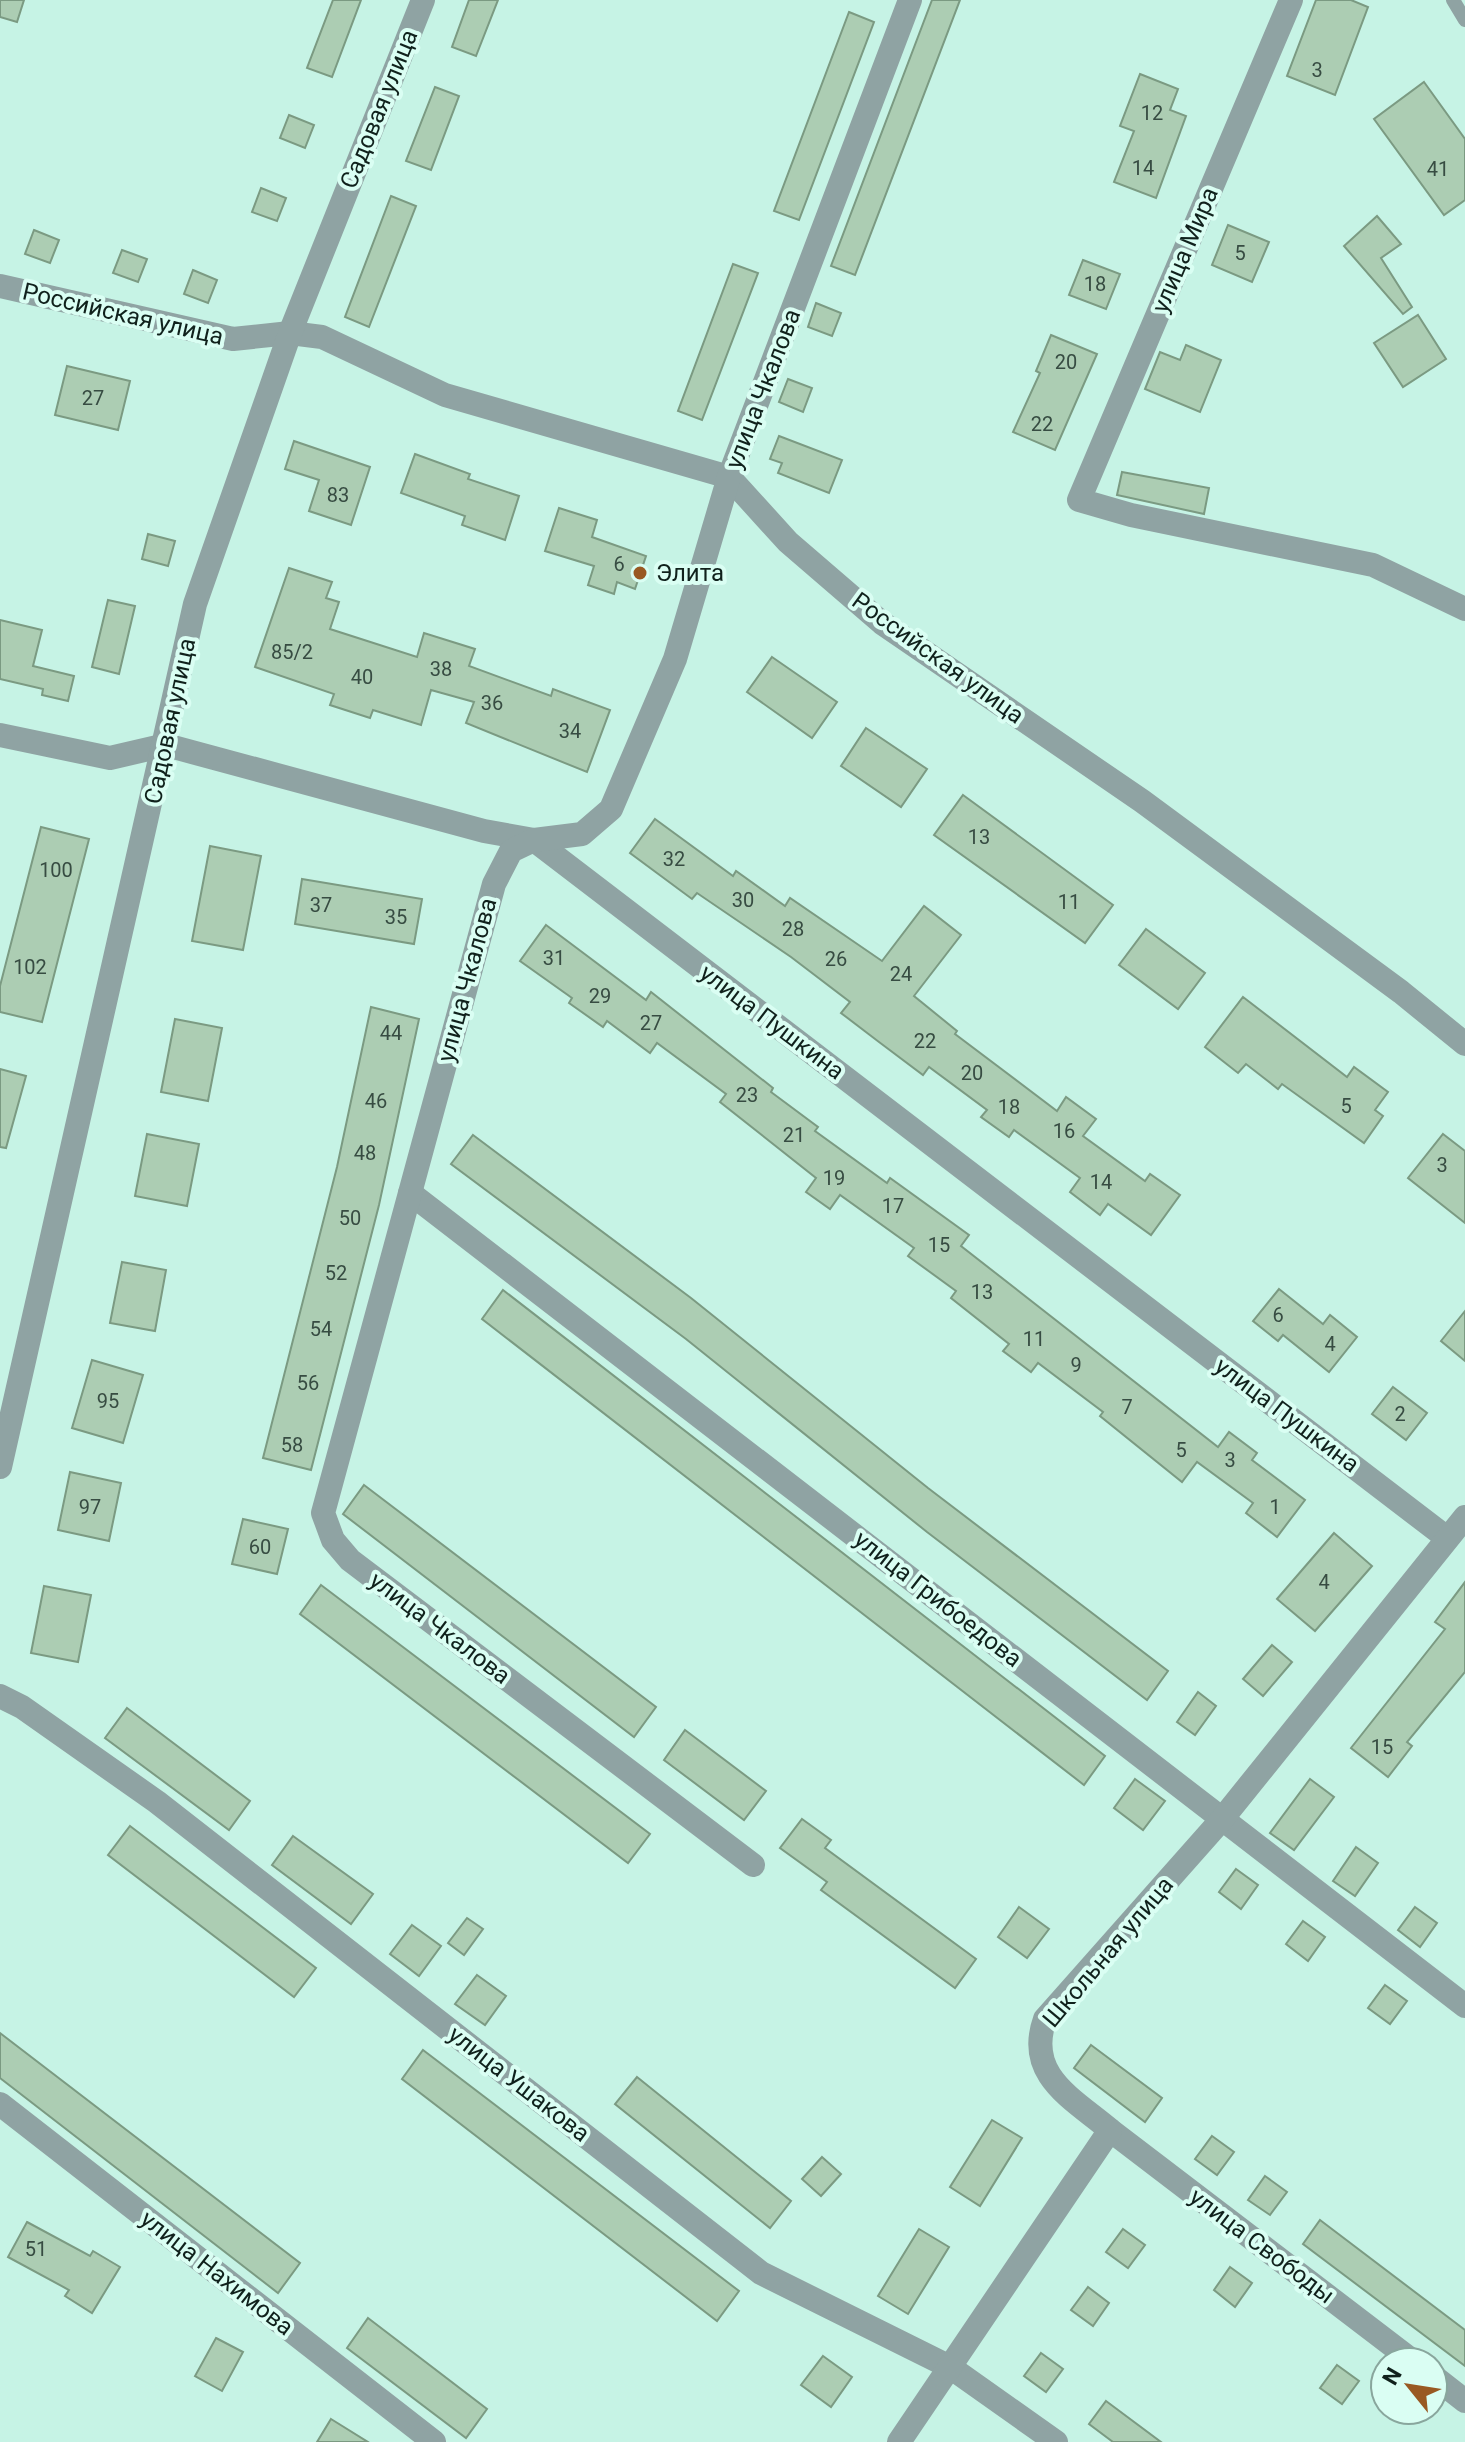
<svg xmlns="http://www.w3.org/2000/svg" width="1465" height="2442" font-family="Roboto,sans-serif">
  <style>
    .building { fill: #accdb3; stroke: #7b9a82; stroke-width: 2 }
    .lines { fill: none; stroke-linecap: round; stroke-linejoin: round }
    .lane { stroke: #8fa3a3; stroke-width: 14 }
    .street { stroke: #8fa3a3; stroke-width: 24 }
    .poi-dot { fill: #995922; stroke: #dafef3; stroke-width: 3 }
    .labels { text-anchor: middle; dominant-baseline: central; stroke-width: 8; stroke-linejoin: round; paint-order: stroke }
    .number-label { font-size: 20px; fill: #374c42 }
    .street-label { font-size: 24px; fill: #10211c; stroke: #dafef3 }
    .poi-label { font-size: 24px; fill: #10211c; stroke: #dafef3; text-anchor: start }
  </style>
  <rect width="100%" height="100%" fill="#c6f3e5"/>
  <!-- building -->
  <g class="building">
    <path d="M0,0H24L17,22L0,17Z"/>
    <path d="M333,0H361L332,77L307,68Z"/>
    <path d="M469,0H498L476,56L452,47Z"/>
    <path d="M932,0H960L855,275L831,266Z"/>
    <path d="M1316,0H1351L1368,7L1335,95L1287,76Z"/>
    <path d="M849,12L874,22L799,220L774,211Z"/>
    <path d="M1140,74L1178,89L1170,110L1186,116L1156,198L1114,182L1134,131L1120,126Z"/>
    <path d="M1424,82L1465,139V200L1444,215L1374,119Z"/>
    <path d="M435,87L459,96L431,170L406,161Z"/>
    <path d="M289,115L314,125L305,148L280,138Z"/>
    <path d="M261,188L286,198L277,221L252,212Z"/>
    <path d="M391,196L416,206L369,327L345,317Z"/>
    <path d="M1377,216L1401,244L1381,258L1412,307L1403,314L1344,246Z"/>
    <path d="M1228,225L1269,242L1252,282L1212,265Z"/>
    <path d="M34,230L59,240L50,263L25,254Z"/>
    <path d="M122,250L147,259L138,282L113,273Z"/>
    <path d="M1083,260L1120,274L1106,309L1069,295Z"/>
    <path d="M733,264L758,273L702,420L678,411Z"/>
    <path d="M193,270L217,280L208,303L184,294Z"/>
    <path d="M816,303L841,313L832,336L808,327Z"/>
    <path d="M1418,315L1446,359L1403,387L1374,343Z"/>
    <path d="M1051,335L1097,354L1055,450L1013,432L1040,373L1036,371Z"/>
    <path d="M1186,345L1221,360L1200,412L1145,389L1160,352L1180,360Z"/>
    <path d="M67,366L130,381L118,430L55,415Z"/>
    <path d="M788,379L812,388L803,412L779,402Z"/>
    <path d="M779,436L842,460L829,493L778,473L782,463L770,459Z"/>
    <path d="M294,441L370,467L351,525L309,511L319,480L285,469Z"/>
    <path d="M415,454L470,474L468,479L519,496L505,540L462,525L465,516L401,493Z"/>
    <path d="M1122,472L1209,488L1204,514L1117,495Z"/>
    <path d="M559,508L597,520L592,537L646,556L635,589L617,582L614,594L588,585L594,566L545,551Z"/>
    <path d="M148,534L175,541L168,566L142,559Z"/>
    <path d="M289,568L332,582L326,598L339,602L330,629L417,657L424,633L475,649L469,666L551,696L553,689L610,710L587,772L466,723L474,702L431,690L421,725L373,710L370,718L330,705L334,694L255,667Z"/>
    <path d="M108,600L135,606L119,674L92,667Z"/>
    <path d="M0,620L42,630L33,666L74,676L68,701L42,695L43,689L0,679Z"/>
    <path d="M772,657L837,702L812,738L747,692Z"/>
    <path d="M866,728L927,769L901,807L841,766Z"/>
    <path d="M963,795L1113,905L1085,943L934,835Z"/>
    <path d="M655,819L733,876L736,871L785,906L790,898L882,961L924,906L961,935L914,996L957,1031L955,1034L1057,1111L1066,1097L1096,1119L1083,1136L1145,1181L1150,1174L1180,1195L1151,1235L1108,1204L1100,1215L1070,1192L1080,1178L1014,1130L1009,1137L981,1117L987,1110L929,1067L923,1075L879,1042L841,1013L850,1002L791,957L697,893L692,899L630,853Z"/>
    <path d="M41,827L89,839L42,1022L0,1012V986Z"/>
    <path d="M210,846L261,856L243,950L192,941Z"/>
    <path d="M302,879L422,899L414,944L295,924Z"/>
    <path d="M546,925L646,1000L651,992L773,1088L771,1092L818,1127L815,1131L887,1183L890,1178L969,1235L961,1246L1218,1447L1229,1432L1257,1453L1252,1460L1305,1500L1277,1537L1246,1513L1253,1503L1197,1462L1182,1482L1100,1416L1103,1412L1038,1363L1031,1372L1003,1351L1009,1344L951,1298L956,1291L908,1256L914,1248L840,1195L830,1209L806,1192L816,1178L720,1102L726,1094L657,1043L650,1053L607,1021L603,1027L569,1003L572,998L520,961Z"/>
    <path d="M1146,929L1205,973L1178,1009L1119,965Z"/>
    <path d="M1243,997L1347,1077L1354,1067L1388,1092L1375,1110L1383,1116L1364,1143L1282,1084L1278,1089L1246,1064L1238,1073L1205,1047Z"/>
    <path d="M371,1007L419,1019L379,1205L311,1470L263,1458L337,1167Z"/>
    <path d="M175,1019L222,1028L208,1101L161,1092Z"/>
    <path d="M0,1069L26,1076L6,1148L0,1147Z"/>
    <path d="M147,1134L199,1144L187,1206L135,1196Z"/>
    <path d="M1443,1134L1465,1151V1223L1408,1178Z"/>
    <path d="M473,1135L691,1298L928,1488L1168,1671L1147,1700L927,1532L686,1339L451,1164Z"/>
    <path d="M122,1262L166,1270L155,1331L110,1323Z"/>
    <path d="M1279,1289L1323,1324L1330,1315L1357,1337L1329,1372L1283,1335L1278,1341L1253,1321Z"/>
    <path d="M503,1290L1105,1756L1084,1785L482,1319Z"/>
    <path d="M1465,1311V1361L1441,1341Z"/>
    <path d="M92,1360L143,1375L123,1443L72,1428Z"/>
    <path d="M1393,1387L1427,1413L1406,1440L1372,1414Z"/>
    <path d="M70,1472L121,1483L109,1541L58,1530Z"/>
    <path d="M364,1485L656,1707L634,1737L343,1514Z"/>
    <path d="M243,1519L288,1529L277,1574L232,1564Z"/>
    <path d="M1334,1533L1372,1566L1315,1631L1277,1599Z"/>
    <path d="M1465,1582V1672L1407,1742L1412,1746L1388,1777L1351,1748L1445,1629L1435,1622Z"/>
    <path d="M321,1585L650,1834L628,1863L300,1614Z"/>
    <path d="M44,1586L91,1595L78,1662L31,1653Z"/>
    <path d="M1272,1645L1292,1662L1263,1696L1243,1679Z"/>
    <path d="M1198,1692L1216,1706L1195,1735L1177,1722Z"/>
    <path d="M127,1708L250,1801L229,1830L105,1738Z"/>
    <path d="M685,1730L766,1791L744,1820L664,1760Z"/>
    <path d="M1135,1779L1165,1801L1143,1830L1114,1808Z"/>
    <path d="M1310,1779L1334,1797L1294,1850L1270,1833Z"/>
    <path d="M802,1819L831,1840L825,1848L976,1959L955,1988L821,1890L827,1882L780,1848Z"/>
    <path d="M130,1826L316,1968L294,1997L108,1855Z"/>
    <path d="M293,1836L373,1894L351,1924L272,1865Z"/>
    <path d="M1356,1847L1378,1863L1355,1896L1333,1881Z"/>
    <path d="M1236,1869L1258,1885L1241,1909L1219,1892Z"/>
    <path d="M1019,1907L1049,1929L1027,1958L998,1937Z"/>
    <path d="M1415,1907L1437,1923L1420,1947L1398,1930Z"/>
    <path d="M467,1918L483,1929L464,1955L448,1943Z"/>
    <path d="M1303,1921L1325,1937L1308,1961L1286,1944Z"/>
    <path d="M412,1925L441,1946L419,1976L390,1954Z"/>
    <path d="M477,1975L506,1996L485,2025L455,2004Z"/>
    <path d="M1385,1985L1407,2001L1390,2024L1368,2008Z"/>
    <path d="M0,2033L300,2263L278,2293L0,2078Z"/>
    <path d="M1091,2045L1162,2098L1145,2122L1074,2068Z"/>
    <path d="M423,2050L739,2291L717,2321L402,2079Z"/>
    <path d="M637,2077L791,2201L770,2228L615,2104Z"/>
    <path d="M992,2120L1022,2138L980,2206L950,2187Z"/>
    <path d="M1212,2136L1234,2152L1217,2175L1195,2159Z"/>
    <path d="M822,2157L841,2174L821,2196L802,2179Z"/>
    <path d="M1265,2176L1287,2192L1270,2215L1248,2200Z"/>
    <path d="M1320,2220L1465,2330V2366L1303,2244Z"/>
    <path d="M27,2222L90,2256L93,2251L120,2267L92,2313L65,2296L69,2290L8,2257Z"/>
    <path d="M919,2229L949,2247L908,2314L878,2296Z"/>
    <path d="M1123,2229L1145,2245L1128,2268L1106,2252Z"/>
    <path d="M1230,2267L1252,2283L1235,2307L1214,2290Z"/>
    <path d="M1088,2287L1109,2303L1093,2326L1071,2310Z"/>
    <path d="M368,2318L487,2409L466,2438L347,2348Z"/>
    <path d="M216,2338L243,2352L222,2391L195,2376Z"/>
    <path d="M1041,2353L1063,2369L1046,2392L1024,2376Z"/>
    <path d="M823,2356L852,2377L831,2407L801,2385Z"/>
    <path d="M1337,2365L1359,2381L1342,2404L1320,2388Z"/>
    <path d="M1106,2401L1161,2442H1113L1089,2424Z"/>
    <path d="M331,2419L368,2442H317Z"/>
  </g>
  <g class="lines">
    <!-- lane -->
    <path class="lane" d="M1453,0L1465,20"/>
    <!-- street -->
    <g class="street">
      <path d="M1291,0L1079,500L1131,515L1373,565L1465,609"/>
      <path d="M0,286L233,339L290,333L322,337L445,395L729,477L788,542L882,623L1142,801L1401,992L1465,1044"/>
      <path d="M0,735L110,758L166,745L484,831L534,840L1447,1538"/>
      <path d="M410,1193L1465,2006"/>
      <path d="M0,1467L195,604L290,333L423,0"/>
      <path d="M0,1696L22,1707L157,1802L761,2273L950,2367L1056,2442"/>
      <path d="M753,1865L350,1560L333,1540L323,1513L494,884L511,851L534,840L582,834L611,809L675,659L729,477L910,0"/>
      <path d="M0,2104L434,2442"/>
      <path d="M1110,2130L1414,2362"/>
      <path d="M1433,2376L1465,2401"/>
      <path d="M899,2442L1110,2130C1072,2098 1025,2075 1045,2019L1223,1818L1465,1517"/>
    </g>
  </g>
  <!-- markers -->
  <circle class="poi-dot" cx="640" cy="573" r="8"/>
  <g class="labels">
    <!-- number labels -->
    <g class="number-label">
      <text x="1317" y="70">3</text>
      <text x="1152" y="113">12</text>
      <text x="1143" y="168">14</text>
      <text x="1438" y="169">41</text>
      <text x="1240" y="253">5</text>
      <text x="1095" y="284">18</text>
      <text x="1066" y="362">20</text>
      <text x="93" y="398">27</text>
      <text x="1042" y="424">22</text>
      <text x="338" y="495">83</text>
      <text x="619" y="564">6</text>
      <text x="292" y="652">85/2</text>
      <text x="441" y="669">38</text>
      <text x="362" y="677">40</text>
      <text x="492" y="703">36</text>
      <text x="570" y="731">34</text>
      <text x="979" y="837">13</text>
      <text x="674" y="859">32</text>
      <text x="56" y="870">100</text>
      <text x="743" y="900">30</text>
      <text x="1069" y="902">11</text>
      <text x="321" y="905">37</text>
      <text x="396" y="917">35</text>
      <text x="793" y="929">28</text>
      <text x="554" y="958">31</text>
      <text x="836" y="959">26</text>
      <text x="30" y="967">102</text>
      <text x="901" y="974">24</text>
      <text x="600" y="996">29</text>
      <text x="651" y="1023">27</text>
      <text x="391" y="1033">44</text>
      <text x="925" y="1041">22</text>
      <text x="972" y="1073">20</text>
      <text x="747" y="1095">23</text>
      <text x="376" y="1101">46</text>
      <text x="1346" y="1106">5</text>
      <text x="1009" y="1107">18</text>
      <text x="1064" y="1131">16</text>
      <text x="794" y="1135">21</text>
      <text x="365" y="1153">48</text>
      <text x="1442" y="1165">3</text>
      <text x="834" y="1178">19</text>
      <text x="1101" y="1182">14</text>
      <text x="893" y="1206">17</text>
      <text x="350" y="1218">50</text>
      <text x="939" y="1245">15</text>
      <text x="336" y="1273">52</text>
      <text x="982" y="1292">13</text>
      <text x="1278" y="1315">6</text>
      <text x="321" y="1329">54</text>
      <text x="1034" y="1339">11</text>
      <text x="1330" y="1344">4</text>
      <text x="1076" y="1365">9</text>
      <text x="308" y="1383">56</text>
      <text x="108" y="1401">95</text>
      <text x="1127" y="1407">7</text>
      <text x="1400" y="1414">2</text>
      <text x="292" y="1445">58</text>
      <text x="1181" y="1450">5</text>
      <text x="1230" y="1460">3</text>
      <text x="90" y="1507">97</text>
      <text x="1275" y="1507">1</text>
      <text x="260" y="1547">60</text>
      <text x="1324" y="1582">4</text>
      <text x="1382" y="1747">15</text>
      <text x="36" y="2249">51</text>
    </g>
    <!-- street labels -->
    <g class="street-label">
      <text transform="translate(379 109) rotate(-68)">Садовая улица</text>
      <text transform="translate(1185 250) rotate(-67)">улица Мира</text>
      <text transform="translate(123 314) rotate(13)">Российская улица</text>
      <text transform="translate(763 389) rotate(-69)">улица Чкалова</text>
      <text transform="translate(938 658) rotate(36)">Российская улица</text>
      <text transform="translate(170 721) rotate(-78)">Садовая улица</text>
      <text transform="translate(467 980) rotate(-75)">улица Чкалова</text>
      <text transform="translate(772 1022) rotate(37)">улица Пушкина</text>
      <text transform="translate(1287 1415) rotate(37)">улица Пушкина</text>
      <text transform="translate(938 1599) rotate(38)">улица Грибоедова</text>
      <text transform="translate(440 1628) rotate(37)">улица Чкалова</text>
      <text transform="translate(1108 1952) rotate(-50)">Школьная улица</text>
      <text transform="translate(519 2084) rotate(38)">улица Ушакова</text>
      <text transform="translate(1262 2246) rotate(37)">улица Свободы</text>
      <text transform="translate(217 2273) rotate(38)">улица Нахимова</text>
    </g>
    <!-- poi labels -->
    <g class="poi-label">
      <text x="656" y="573">Элита</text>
    </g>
  </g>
  <!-- north arrow -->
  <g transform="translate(1409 2386) rotate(300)"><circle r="38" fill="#dafef3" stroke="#89a69d" stroke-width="2"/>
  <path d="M0-6L14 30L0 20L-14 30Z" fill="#995922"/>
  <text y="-12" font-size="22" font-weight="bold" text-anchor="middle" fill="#10211c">N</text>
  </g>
</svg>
